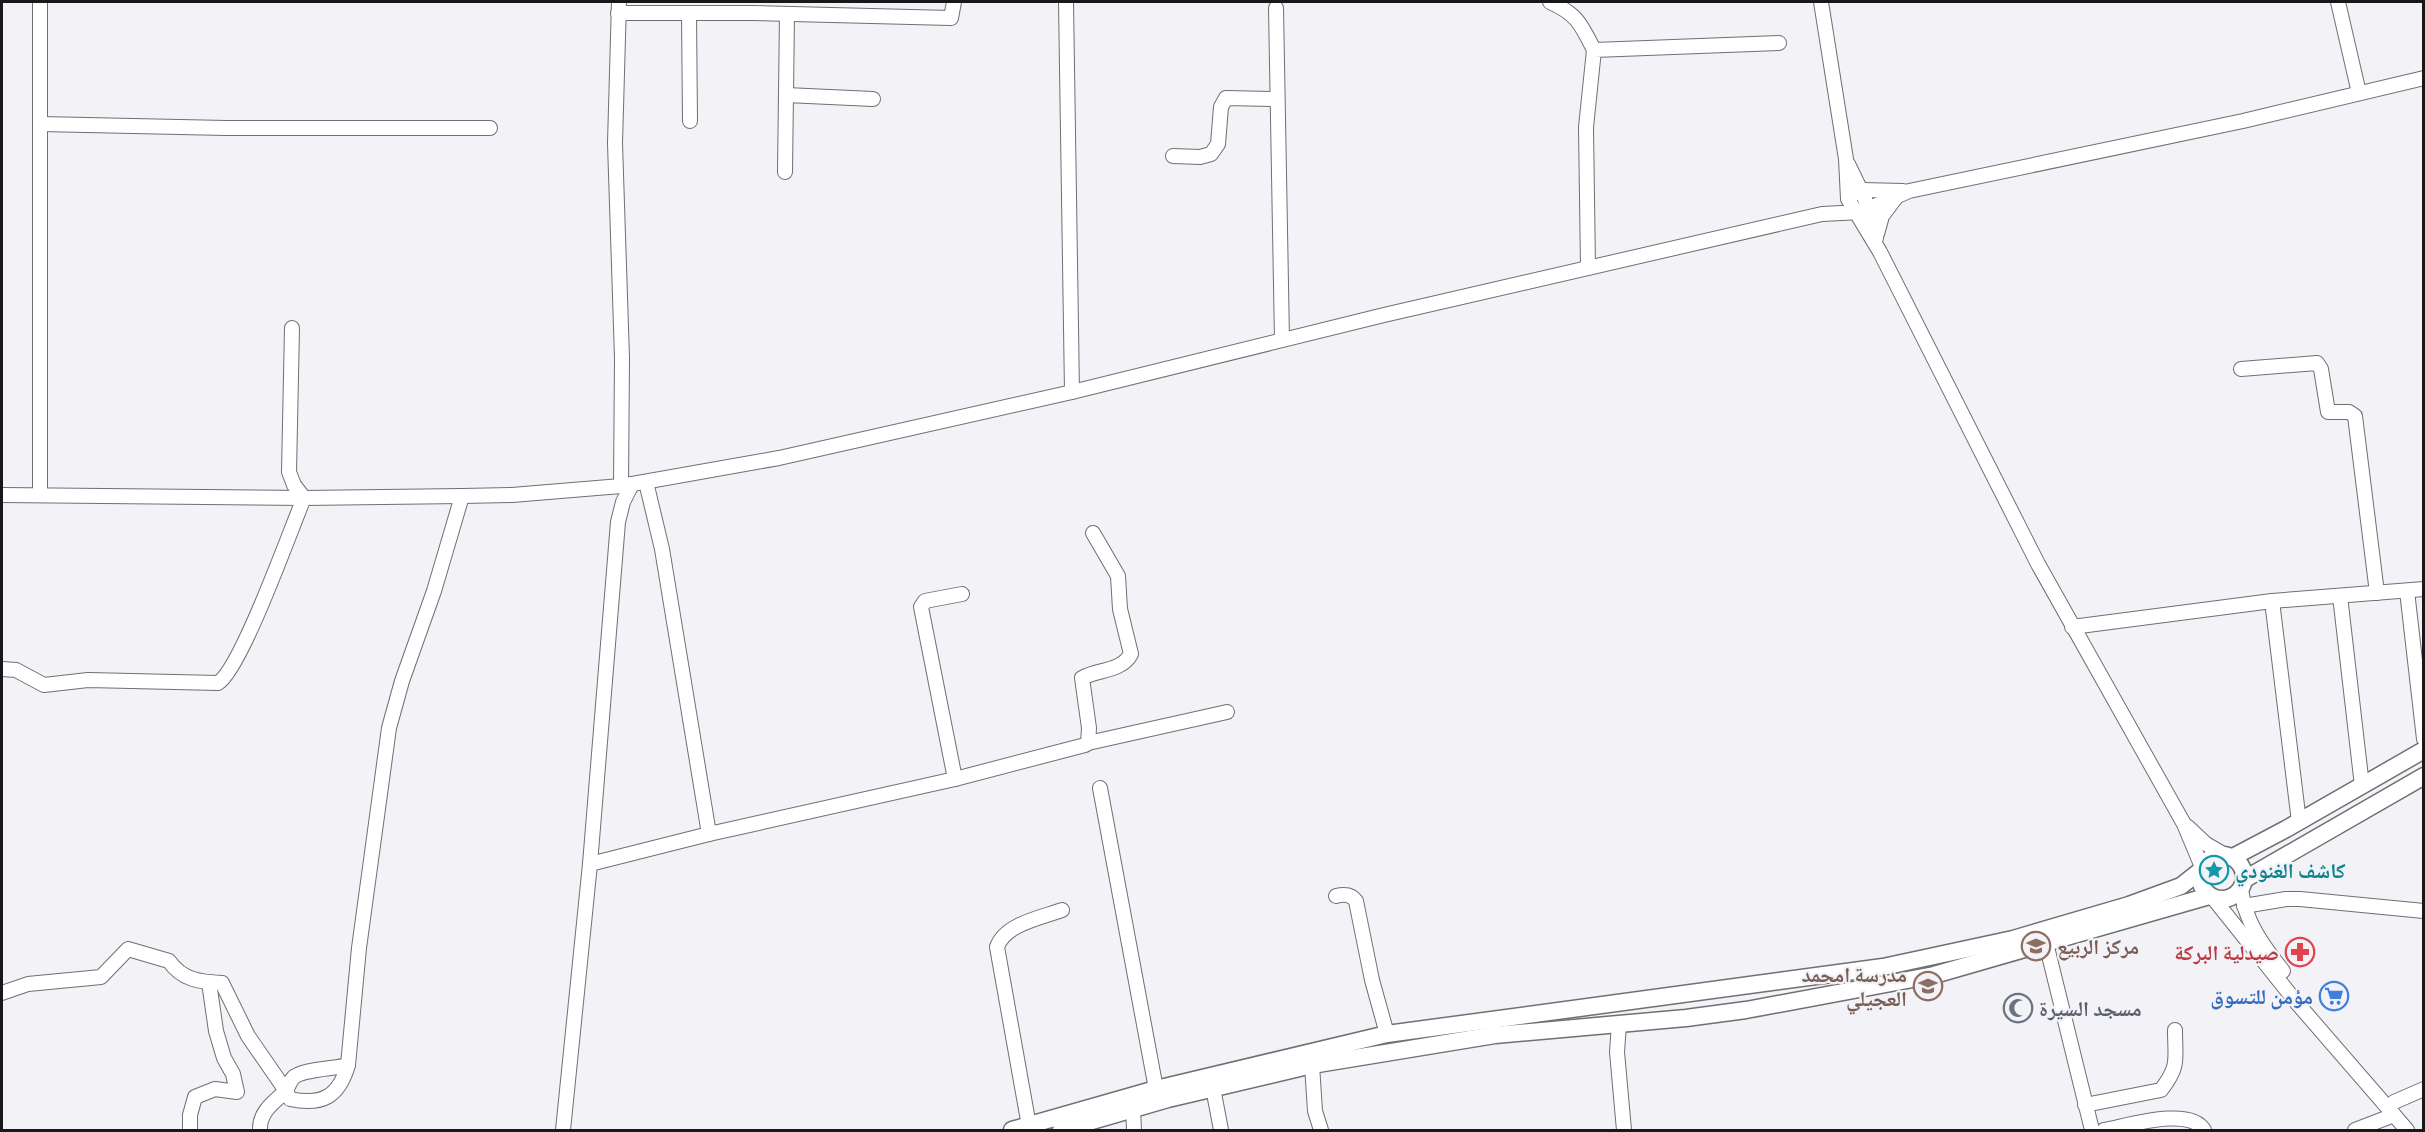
<svg xmlns="http://www.w3.org/2000/svg" width="2425" height="1132" font-family="'PT Sans Narrow','Noto Naskh Arabic',sans-serif">
  <style>
    .lines { fill: none; stroke-linecap: round; stroke-linejoin: round }
    .minor-casing { stroke: #6f6f74; stroke-width: 16 }
    .major-casing { stroke: #6f6f74; stroke-width: 19 }
    .minor { stroke: #fff; stroke-width: 14 }
    .major { stroke: #fff; stroke-width: 16 }
    .labels { text-anchor: middle; dominant-baseline: central; stroke-width: 4.5; stroke-linejoin: round; paint-order: stroke }
    .culture-label { font-size: 21px; font-weight: bold; fill: #0d838f; stroke: #f2f2f7; text-anchor: start }
    .education-label { font-size: 21px; font-weight: bold; fill: #785e54; stroke: #f2f2f7; text-anchor: start }
    .health-label { font-size: 21px; font-weight: bold; fill: #be3a42; stroke: #f2f2f7; text-anchor: end }
    .shop-label { font-size: 21px; font-weight: bold; fill: #366cbe; stroke: #f2f2f7; text-anchor: end }
    .worship-label { font-size: 21px; font-weight: bold; fill: #5b616d; stroke: #f2f2f7; text-anchor: start }
  </style>
  <rect width="100%" height="100%" fill="#f2f2f7"/>
  <g class="lines">
    <!-- minor casing -->
    <g class="minor-casing">
      <g id="minor">
        <path d="M40,2V495"/>
        <path d="M619,2L615,143L622,358L621,486"/>
        <path d="M1066,2L1072,392"/>
        <path d="M1550,2C1577,14 1581,24 1594,50"/>
        <path d="M1821,2L1846,159L1848,199L1880,252L2038,564L2184,824L2202,867"/>
        <path d="M2338,2L2359,93"/>
        <path d="M1276,8L1282,340"/>
        <path d="M618,13H752L951,18L954,2"/>
        <path d="M689,14L690,121"/>
        <path d="M786,95L873,99"/>
        <path d="M40,124L226,128H490"/>
        <path d="M1173,156L1200,157L1211,154L1218,144L1221,107L1226,98L1277,99"/>
        <path d="M1848,164L1865,199L1876,238"/>
        <path d="M785,172L787,14"/>
        <path d="M1854,194L1862,190L1903,191"/>
        <path d="M1877,234L1882,216L1897,196"/>
        <path d="M1588,268L1586,127L1594,50L1779,43"/>
        <path d="M2241,369L2317,363L2321,369L2328,412H2349L2355,416L2377,593"/>
        <path d="M646,482L662,549L709,834"/>
        <path d="M2,495L304,498L462,496L512,495L621,486L779,458L1072,392L1384,315L1822,214L1861,212L1909,191L2243,121L2424,78"/>
        <path d="M2407,591L2424,739"/>
        <path d="M2340,596L2362,786"/>
        <path d="M2272,601L2424,589"/>
        <path d="M2072,627L2272,601L2299,822"/>
        <path d="M2,669L16,670L44,685L88,680L218,683C241,669 290,531 304,498L294,485L289,472L292,328"/>
        <path d="M1088,743L1227,712"/>
        <path d="M955,779L921,607L925,601L962,594"/>
        <path d="M1100,788L1156,1089"/>
        <path d="M2188,827L2206,844L2225,855"/>
        <path d="M590,864L709,834L955,779L1085,745L1088,743L1089,728L1082,678C1098,669 1121,672 1131,654L1120,609L1118,576L1093,533"/>
        <path d="M2241,889C2245,922 2263,946 2283,971"/>
        <path d="M1336,896C1344,894 1351,894 1356,901L1372,980L1387,1034"/>
        <path d="M2213,898L2297,1003L2407,1130"/>
        <path d="M2244,906L2286,899H2300L2424,911"/>
        <path d="M2044,935L2092,1130"/>
        <path d="M2,993L28,984L101,977L128,949L169,961C182,980 200,982 222,983L248,1036L286,1091C288,1087 290,1081 293,1078C301,1069 335,1069 348,1065"/>
        <path d="M1619,1024L1617,1052L1624,1130"/>
        <path d="M1312,1065L1315,1111L1321,1130"/>
        <path d="M1213,1088L1221,1130"/>
        <path d="M2394,1102L2424,1089"/>
        <path d="M2085,1105L2161,1090C2180,1065 2175,1060 2175,1030"/>
        <path d="M1133,1109L1134,1130"/>
        <path d="M1029,1126L997,947C1005,924 1040,918 1062,910"/>
        <path d="M190,1130V1115L195,1097L215,1089L237,1092L233,1074L224,1058L216,1031L209,982"/>
        <path d="M260,1130C259,1112 274,1102 286,1091L290,1099C323,1106 339,1096 348,1065L359,948L389,728L402,681L434,591L462,496"/>
        <path d="M563,1130L590,864L618,522L623,502L632,484"/>
        <path d="M2104,1130C2127,1126 2190,1106 2204,1130"/>
        <path d="M2355,1130L2394,1115"/>
      </g>
    </g>
    <!-- major casing -->
    <g class="major-casing">
      <g id="major">
        <circle cx="2222" cy="877" r="22"/>
        <path d="M2233,857L2286,829L2424,750"/>
        <path d="M2245,879L2424,776"/>
        <path d="M1012,1130L1156,1089L1387,1034L1883,967L2013,939L2129,905L2181,886L2200,871"/>
        <path d="M1061,1130L1168,1099L1312,1065L1495,1035L1686,1018L1746,1010L1934,975L2209,896"/>
      </g>
    </g>
    <!-- minor -->
    <use href="#minor" class="minor"/>
    <!-- major -->
    <use href="#major" class="major"/>
  </g>
  <!-- icons -->
  <defs>
    <g id="sight-ring" transform="scale(1.5)"><circle r="9.5" fill="#f2f2f7" stroke="#0f9aa8" stroke-width="1.5"/><path d="M0-6L1.8-2.2L6-1.7L2.9 1.2L3.7 5.4L0 3.3L-3.7 5.4L-2.9 1.2L-6-1.7L-1.8-2.2Z" fill="#0f9aa8"/></g>
    <g id="school-ring" transform="scale(1.5)"><circle r="9.5" fill="#f2f2f7" stroke="#8d6e63" stroke-width="1.5"/><path d="M0-5L7-2L0 1L-7-2ZM-4 1L0 2.5L4 1V4Q0 6-4 4Z" fill="#8d6e63"/></g>
    <g id="pharmacy-ring" transform="scale(1.5)"><circle r="9.5" fill="#f2f2f7" stroke="#e0444e" stroke-width="1.5"/><path d="M-2-6h4v4h4v4h-4v4h-4v-4h-4v-4h4Z" fill="#e0444e"/></g>
    <g id="supermarket-ring" transform="scale(1.5)"><circle r="9.5" fill="#f2f2f7" stroke="#3f7fe0" stroke-width="1.5"/><path d="M-6-5.5h2.5l.6 2H6L4.5 2H-2.5L-4.4-4H-6ZM-1.5 3.2a1.3 1.3 0 1 0 .1 0ZM3 3.2a1.3 1.3 0 1 0 .1 0Z" fill="#3f7fe0"/></g>
    <g id="mosque-ring" transform="scale(1.5)"><circle r="9.5" fill="#f2f2f7" stroke="#6b7280" stroke-width="1.5"/><path d="M3.5-4.9A6 6 0 1 0 3.5 4.9A5 5 0 1 1 3.5-4.9Z" fill="#6b7280"/></g>
  </defs>
  <g fill-rule="evenodd">
    <use href="#sight-ring" x="2214" y="870"/>
    <use href="#school-ring" x="2036" y="946"/>
    <use href="#pharmacy-ring" x="2300" y="952"/>
    <use href="#school-ring" x="1928" y="986"/>
    <use href="#supermarket-ring" x="2334" y="996"/>
    <use href="#mosque-ring" x="2018" y="1008"/>
  </g>
  <g class="labels">
    <!-- culture labels -->
    <g class="culture-label">
      <text x="2235" y="870">كاشف الغنودي</text>
    </g>
    <!-- education labels -->
    <g class="education-label">
      <text x="2057" y="946">مركز الربيع</text>
      <text x="1907" y="974" text-anchor="end">مدرسة امحمد<tspan x="1907" dy="24">العجيلي</tspan></text>
    </g>
    <!-- health labels -->
    <g class="health-label">
      <text x="2279" y="952">صيدلية البركة</text>
    </g>
    <!-- shop labels -->
    <g class="shop-label">
      <text x="2313" y="996">مؤمن للتسوق</text>
    </g>
    <!-- worship labels -->
    <g class="worship-label">
      <text x="2039" y="1008">مسجد السيرة</text>
    </g>
  </g>
  <!-- border -->
  <rect width="2425" height="1132" fill="none" stroke="#171819" stroke-width="6"/>
</svg>
